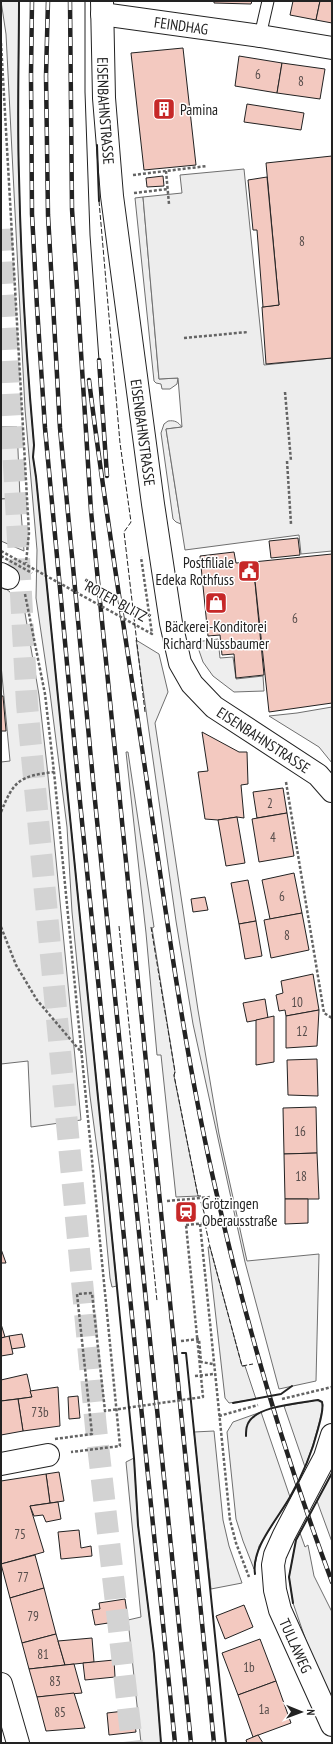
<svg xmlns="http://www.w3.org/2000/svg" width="333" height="1744" font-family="'PT Sans Narrow',sans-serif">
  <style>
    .green { fill: #eee; stroke: #6f6f6f }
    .parking { fill: #ededed; stroke: #6f6f6f }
    .building { fill: #f3c9c0; stroke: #222 }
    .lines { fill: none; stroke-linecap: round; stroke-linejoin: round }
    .trunk-tunnel { stroke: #d3d3d3; stroke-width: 22; stroke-dasharray: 22 11; stroke-linecap: butt }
    .service-casing { stroke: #222; stroke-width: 13 }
    .minor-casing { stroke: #222; stroke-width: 24 }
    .tertiary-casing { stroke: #222; stroke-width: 24 }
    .path { stroke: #646464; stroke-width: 2.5; stroke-dasharray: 3 2; stroke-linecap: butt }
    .service { stroke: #fff; stroke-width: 11 }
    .minor { stroke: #fff; stroke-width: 22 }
    .tertiary { stroke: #fff; stroke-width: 22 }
    .tram { stroke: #222; stroke-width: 1 }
    .rail-casing { stroke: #222; stroke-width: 4.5 }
    .rail { stroke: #fff; stroke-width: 3; stroke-dasharray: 9; stroke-linecap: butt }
    .path-bridge { stroke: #646464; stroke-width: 2.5; stroke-dasharray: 3 2; stroke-linecap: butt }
    .fence { stroke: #222; stroke-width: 1; stroke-dasharray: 5 2; stroke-linecap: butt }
    .wall { stroke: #222; stroke-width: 2 }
    .labels { text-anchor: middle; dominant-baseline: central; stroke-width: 3; stroke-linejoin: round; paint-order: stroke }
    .number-label { font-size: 13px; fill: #564c4a }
    .street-label { font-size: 15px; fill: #222; stroke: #fff }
    .poi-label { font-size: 15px; fill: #222; stroke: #fff; text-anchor: start }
  </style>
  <rect width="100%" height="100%" fill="#fff"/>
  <!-- green -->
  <g class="green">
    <path d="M1,1H19C19,59 17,118 19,176C21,266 26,356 34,445L33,457L36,477L117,1286L112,1287L110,1278L100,1171L90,1096L72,912L67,827L50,693L36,598L37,550L25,409L6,34Z"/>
    <path d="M143,197L159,379L178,378L177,384L170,389H162L161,384L156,383L154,381L135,198Z"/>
    <path d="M168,421C175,420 178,422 182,427L166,429L181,524L176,522L173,519L161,433L164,424Z"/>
    <path d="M1,427H17L20,498L1,499Z"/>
    <path d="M1,585L10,592L25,613L39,695L47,766L81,1120L31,1127L28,1061L1,1064V762L10,761L1,665Z"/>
    <path d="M218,639L220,658L233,657L236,679L263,676L264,691L234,692L213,676L203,662L196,642Z"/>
    <path d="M136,640L159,654L168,692L155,723L198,1010L219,1134L247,1261L319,1254L316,1381L279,1389L245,1262L193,1024L176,921Z"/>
    <path d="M332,707V763L319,747L269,716L297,713Z"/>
    <path d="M126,752H128L154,927L152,928L175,1072L174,1076L198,1196L176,1197L161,1055H157L146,933Z"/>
    <path d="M208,1247H210L242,1366H245L256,1399L229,1403L225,1398Z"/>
    <path d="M318,1400L322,1402L323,1405C319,1426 313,1446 305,1467L284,1406Z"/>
    <path d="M261,1412L290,1497L259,1546L254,1569L243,1541L236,1519L227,1432L233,1422Z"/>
    <path d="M214,1431L223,1520L229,1546L242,1583L211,1589L194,1432Z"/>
    <path d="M134,1458L138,1525L154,1654L161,1743H141L128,1620L141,1617L126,1462Z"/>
    <path d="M332,1473V1542L317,1501Z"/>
    <path d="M300,1533L305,1547L308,1545L314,1576L332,1612V1705L320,1681L293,1603L289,1577L296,1540Z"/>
  </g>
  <!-- parking -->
  <g class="parking">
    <path d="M244,169L264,365L332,358V551L301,554L299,535L185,550L166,429L182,427L178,378L159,379L143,197L182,193L180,175Z"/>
    <path d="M20,498L24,551L1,541V499Z"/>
  </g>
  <!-- building -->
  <g class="building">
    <path d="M214,1H252L251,4L214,3Z"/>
    <path d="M293,1H320L316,20L290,15Z"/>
    <path d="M320,1H332V23L316,20Z"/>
    <path d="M183,48L196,165L144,170L131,53Z"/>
    <path d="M239,56L282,63L277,93L235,86Z"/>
    <path d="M282,63L325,69L320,99L277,93Z"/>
    <path d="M247,104L304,113L301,130L244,122Z"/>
    <path d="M332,156V358L266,364L262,307L279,305L266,163Z"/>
    <path d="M163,176L164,186L147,187L146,178Z"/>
    <path d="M267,177L279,305L263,307L257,230H253L248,180Z"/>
    <path d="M298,538L300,555L271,558L269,541Z"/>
    <path d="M234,552L236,563L253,562L264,675L236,678L234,654L222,655L220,635L208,636L200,556Z"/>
    <path d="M332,554V703L269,712L253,562Z"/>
    <path d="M1,696H3L6,731H1Z"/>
    <path d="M202,732L239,752H247L248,784L241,785L244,818L237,817L218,820L205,819L198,772L208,771Z"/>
    <path d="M283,788L287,813L257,818L253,792Z"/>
    <path d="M287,813L294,856L259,862L252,819Z"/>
    <path d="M237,817L245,863L226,866L218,820Z"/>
    <path d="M294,873L302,913L270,919L262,880Z"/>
    <path d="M248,880L256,921L239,924L231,883Z"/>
    <path d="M205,897L208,910L193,912L191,899Z"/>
    <path d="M302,913L309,950L271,958L264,920Z"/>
    <path d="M256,921L262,956L245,959L239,924Z"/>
    <path d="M313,974L319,1010L286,1016L285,1010L279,1011L276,995L283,993L281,981Z"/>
    <path d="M265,999L268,1018L247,1022L243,1003Z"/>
    <path d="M319,1010L317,1046L286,1048V1016Z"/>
    <path d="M274,1016V1062L256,1065V1020Z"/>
    <path d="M317,1059L318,1096L288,1095L287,1060Z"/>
    <path d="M316,1107L317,1153L284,1154L283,1108Z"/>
    <path d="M317,1153L319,1199H285L284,1154Z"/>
    <path d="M285,1199H308V1223L285,1224Z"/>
    <path d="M1,1249L6,1263H1Z"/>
    <path d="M1,1324L5,1337L1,1338Z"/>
    <path d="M22,1334L25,1347L11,1349L9,1336Z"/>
    <path d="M9,1336L13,1354L1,1356V1338Z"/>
    <path d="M27,1374L32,1397L1,1401V1380Z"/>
    <path d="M58,1387L60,1426L23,1431L18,1399L32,1397L30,1391Z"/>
    <path d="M78,1396L80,1418L69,1419L68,1397Z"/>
    <path d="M18,1399L23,1431L1,1435V1401Z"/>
    <path d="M59,1472L64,1501L50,1503L46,1474Z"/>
    <path d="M46,1474L50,1503L30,1506L44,1552L1,1564V1481Z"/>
    <path d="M58,1502L61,1519L46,1522L43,1515L34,1516L30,1506Z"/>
    <path d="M79,1530L81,1548L91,1546L92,1556L61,1559L58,1532Z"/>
    <path d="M35,1555L44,1588L10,1598L1,1564Z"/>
    <path d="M44,1588L56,1634L22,1643L10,1598Z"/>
    <path d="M125,1599L128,1620L95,1625L92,1610L100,1609L99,1603Z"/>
    <path d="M244,1605L253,1627L225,1639L216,1616Z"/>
    <path d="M56,1634L65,1665L29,1669L22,1643Z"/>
    <path d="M92,1638L94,1662L65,1665L58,1641Z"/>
    <path d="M260,1639L276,1681L238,1695L222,1653Z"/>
    <path d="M114,1660L115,1677L85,1680L83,1663Z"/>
    <path d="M74,1664L82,1693L37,1697L29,1669Z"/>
    <path d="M276,1681L291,1723L253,1737L238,1695Z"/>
    <path d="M74,1693L85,1728L46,1731L37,1697Z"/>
    <path d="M133,1710L136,1732L109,1735L107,1713Z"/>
    <path d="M258,1735L263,1743H247L246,1740Z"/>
  </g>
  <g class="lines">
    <!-- trunk-tunnel -->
    <path class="trunk-tunnel" d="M1,229L27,704L96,1428L132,1743"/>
    <!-- service casing -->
    <g class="service-casing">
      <path id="service" d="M260,36L268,1"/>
    </g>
    <!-- minor casing -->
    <g class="minor-casing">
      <g id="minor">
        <path id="s1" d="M102,1L104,98L112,196L153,504L171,623L180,663L192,684L214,707L318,775L332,791"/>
        <path id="s2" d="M102,14L260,36L332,48"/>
        <path d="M1,574L8,578"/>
        <path id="s3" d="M332,1435L325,1457L284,1535L275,1555L273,1565L275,1590L280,1610L332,1725"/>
        <path d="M1,1464L48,1455"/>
      </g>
    </g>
    <!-- tertiary casing -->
    <g class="tertiary-casing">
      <path id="tertiary" d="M1,1684L18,1743"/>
    </g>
    <!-- path -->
    <g class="path">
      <path d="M1,43L29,533L26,563"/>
      <path d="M166,171L169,204"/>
      <path d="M133,175L207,166"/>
      <path d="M134,193L168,189"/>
      <path d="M184,338L248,332"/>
      <path d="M285,392L291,461"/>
      <path d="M287,461L291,524"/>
      <path d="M25,594L45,694L54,772L120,1446L71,1452"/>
      <path d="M286,782L324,1013L332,1018"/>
      <path d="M1,812C14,780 20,776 54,772"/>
      <path d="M1,927L16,965L37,1000L82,1053"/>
      <path d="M167,1201L211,1197"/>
      <path d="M200,1224L230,1520L236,1543L249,1577"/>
      <path d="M186,1225L216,1222"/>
      <path d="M181,1341L199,1339L201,1362L213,1364"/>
      <path d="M195,1376L214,1374"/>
      <path d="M282,1399L332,1387"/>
      <path d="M219,1416L258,1405"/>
    </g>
    <!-- service -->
    <use href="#service" class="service"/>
    <!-- minor -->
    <use href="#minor" class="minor"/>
    <!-- tertiary -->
    <use href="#tertiary" class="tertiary"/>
    <!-- tram -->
    <path class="tram" d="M85,1V92L90,235L99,360"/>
    <!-- rail casing -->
    <g class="rail-casing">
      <g id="rail">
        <path d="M32,1L31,75L32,214L37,307L45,428L79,792L175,1743"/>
        <path d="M48,1L46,76L48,215L60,428L94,791L191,1743"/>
        <path d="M70,1L72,209L91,511L214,1743"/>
        <path d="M99,360L107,476"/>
        <path d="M89,380C106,519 129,657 149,796C168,928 186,1061 216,1191C246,1324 284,1454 332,1582"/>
      </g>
    </g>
    <!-- rail -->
    <use href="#rail" class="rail"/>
    <!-- path-bridge -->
    <g class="path-bridge">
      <path d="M1,551L152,634L141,557"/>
      <path d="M1,556L32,573"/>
      <path d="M55,1439L92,1434L77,1294L92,1293L105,1411L203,1397L186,1225"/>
    </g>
    <!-- fence -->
    <g class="fence">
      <path d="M99,201L120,443L131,522L124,532L145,712"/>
      <path d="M119,926L157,1301"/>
      <path d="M151,927L175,1072L174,1075L198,1196H201"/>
      <path d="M201,1202L205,1216"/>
      <path d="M205,1224L210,1247L242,1366L253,1364"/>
    </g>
    <!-- wall -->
    <g class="wall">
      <path d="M19,1C19,59 17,118 19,176C21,266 26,356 34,445L33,457L36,477L134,1458L138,1525L154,1654L161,1743"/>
      <path d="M97,145L99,201"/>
      <path d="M182,1353H186L226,1743"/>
      <path d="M233,1403L281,1394L292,1386"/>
      <path d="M246,1436C246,1433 246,1429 247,1426C252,1406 300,1403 318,1400L322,1402C324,1410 320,1421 318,1429C312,1453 302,1476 290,1497C277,1520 251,1548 255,1574"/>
      <path d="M293,1603L289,1577L296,1540L332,1473"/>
    </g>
  </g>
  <!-- icons -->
  <defs>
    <g id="building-square" transform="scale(1.15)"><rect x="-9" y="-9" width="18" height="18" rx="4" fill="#c62828" stroke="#fff"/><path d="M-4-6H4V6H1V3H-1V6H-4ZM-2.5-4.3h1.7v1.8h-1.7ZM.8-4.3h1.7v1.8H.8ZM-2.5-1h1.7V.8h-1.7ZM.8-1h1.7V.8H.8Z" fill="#fff"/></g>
    <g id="civic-square" transform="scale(1.15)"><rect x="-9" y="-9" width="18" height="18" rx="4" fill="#c62828" stroke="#fff"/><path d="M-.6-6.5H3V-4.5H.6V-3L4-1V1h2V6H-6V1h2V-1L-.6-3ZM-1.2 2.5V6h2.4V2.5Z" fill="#fff"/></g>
    <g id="shop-square" transform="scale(1.15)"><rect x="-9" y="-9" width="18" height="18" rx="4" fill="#c62828" stroke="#fff"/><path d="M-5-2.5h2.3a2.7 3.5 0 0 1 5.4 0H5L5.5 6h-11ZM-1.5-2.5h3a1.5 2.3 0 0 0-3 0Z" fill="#fff"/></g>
    <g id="station-square" transform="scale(1.15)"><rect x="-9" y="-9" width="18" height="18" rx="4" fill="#c62828" stroke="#fff"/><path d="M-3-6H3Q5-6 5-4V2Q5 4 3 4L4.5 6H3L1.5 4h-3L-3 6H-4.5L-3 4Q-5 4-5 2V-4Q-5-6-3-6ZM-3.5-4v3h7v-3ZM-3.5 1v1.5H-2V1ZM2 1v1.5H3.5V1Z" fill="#fff"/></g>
  </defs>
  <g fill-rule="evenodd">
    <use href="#building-square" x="164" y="109"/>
    <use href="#civic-square" x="249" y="571"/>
    <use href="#shop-square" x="216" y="603"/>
    <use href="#station-square" x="186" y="1212"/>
  </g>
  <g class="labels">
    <!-- number labels -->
    <g class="number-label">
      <text x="258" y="74">6</text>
      <text x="301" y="81">8</text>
      <text x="302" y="241">8</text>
      <text x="295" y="618">6</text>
      <text x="270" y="803">2</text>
      <text x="273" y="837">4</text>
      <text x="282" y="896">6</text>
      <text x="287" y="935">8</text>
      <text x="297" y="1002">10</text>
      <text x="302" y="1031">12</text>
      <text x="300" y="1131">16</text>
      <text x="301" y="1176">18</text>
      <text x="40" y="1412">73b</text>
      <text x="20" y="1534">75</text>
      <text x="23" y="1577">77</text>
      <text x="33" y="1616">79</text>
      <text x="43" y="1654">81</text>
      <text x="249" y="1667">1b</text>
      <text x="55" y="1681">83</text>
      <text x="264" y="1709">1a</text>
      <text x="60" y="1712">85</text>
    </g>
    <!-- street labels -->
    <g class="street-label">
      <text stroke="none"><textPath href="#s2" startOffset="80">FEINDHAG</textPath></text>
      <text stroke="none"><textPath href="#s1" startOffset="110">EISENBAHNSTRASSE</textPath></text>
      <text stroke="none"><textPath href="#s1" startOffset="434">EISENBAHNSTRASSE</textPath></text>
      <text transform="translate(116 601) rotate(29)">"ROTER BLITZ"</text>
      <text stroke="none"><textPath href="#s1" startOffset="783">EISENBAHNSTRASSE</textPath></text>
      <text stroke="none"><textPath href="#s3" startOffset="228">TULLAWEG</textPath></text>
    </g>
    <!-- poi labels -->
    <g class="poi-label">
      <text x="180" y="109">Pamina</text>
      <text x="234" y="562" text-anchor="end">Postfiliale<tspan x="234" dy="17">Edeka Rothfuss</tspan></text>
      <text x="216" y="626" text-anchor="middle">Bäckerei-Konditorei<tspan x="216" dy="17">Richard Nussbaumer</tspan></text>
      <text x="202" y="1203">Grötzingen<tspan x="202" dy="17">Oberausstraße</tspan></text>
    </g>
  </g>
  <!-- border -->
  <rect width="333" height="1744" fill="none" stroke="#222222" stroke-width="4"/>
  <!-- north arrow -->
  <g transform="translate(301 1712) rotate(91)" stroke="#ffffff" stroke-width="3" paint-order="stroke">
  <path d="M0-3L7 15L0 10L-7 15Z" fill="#222222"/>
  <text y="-6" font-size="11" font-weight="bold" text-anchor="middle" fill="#222222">N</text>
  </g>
</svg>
